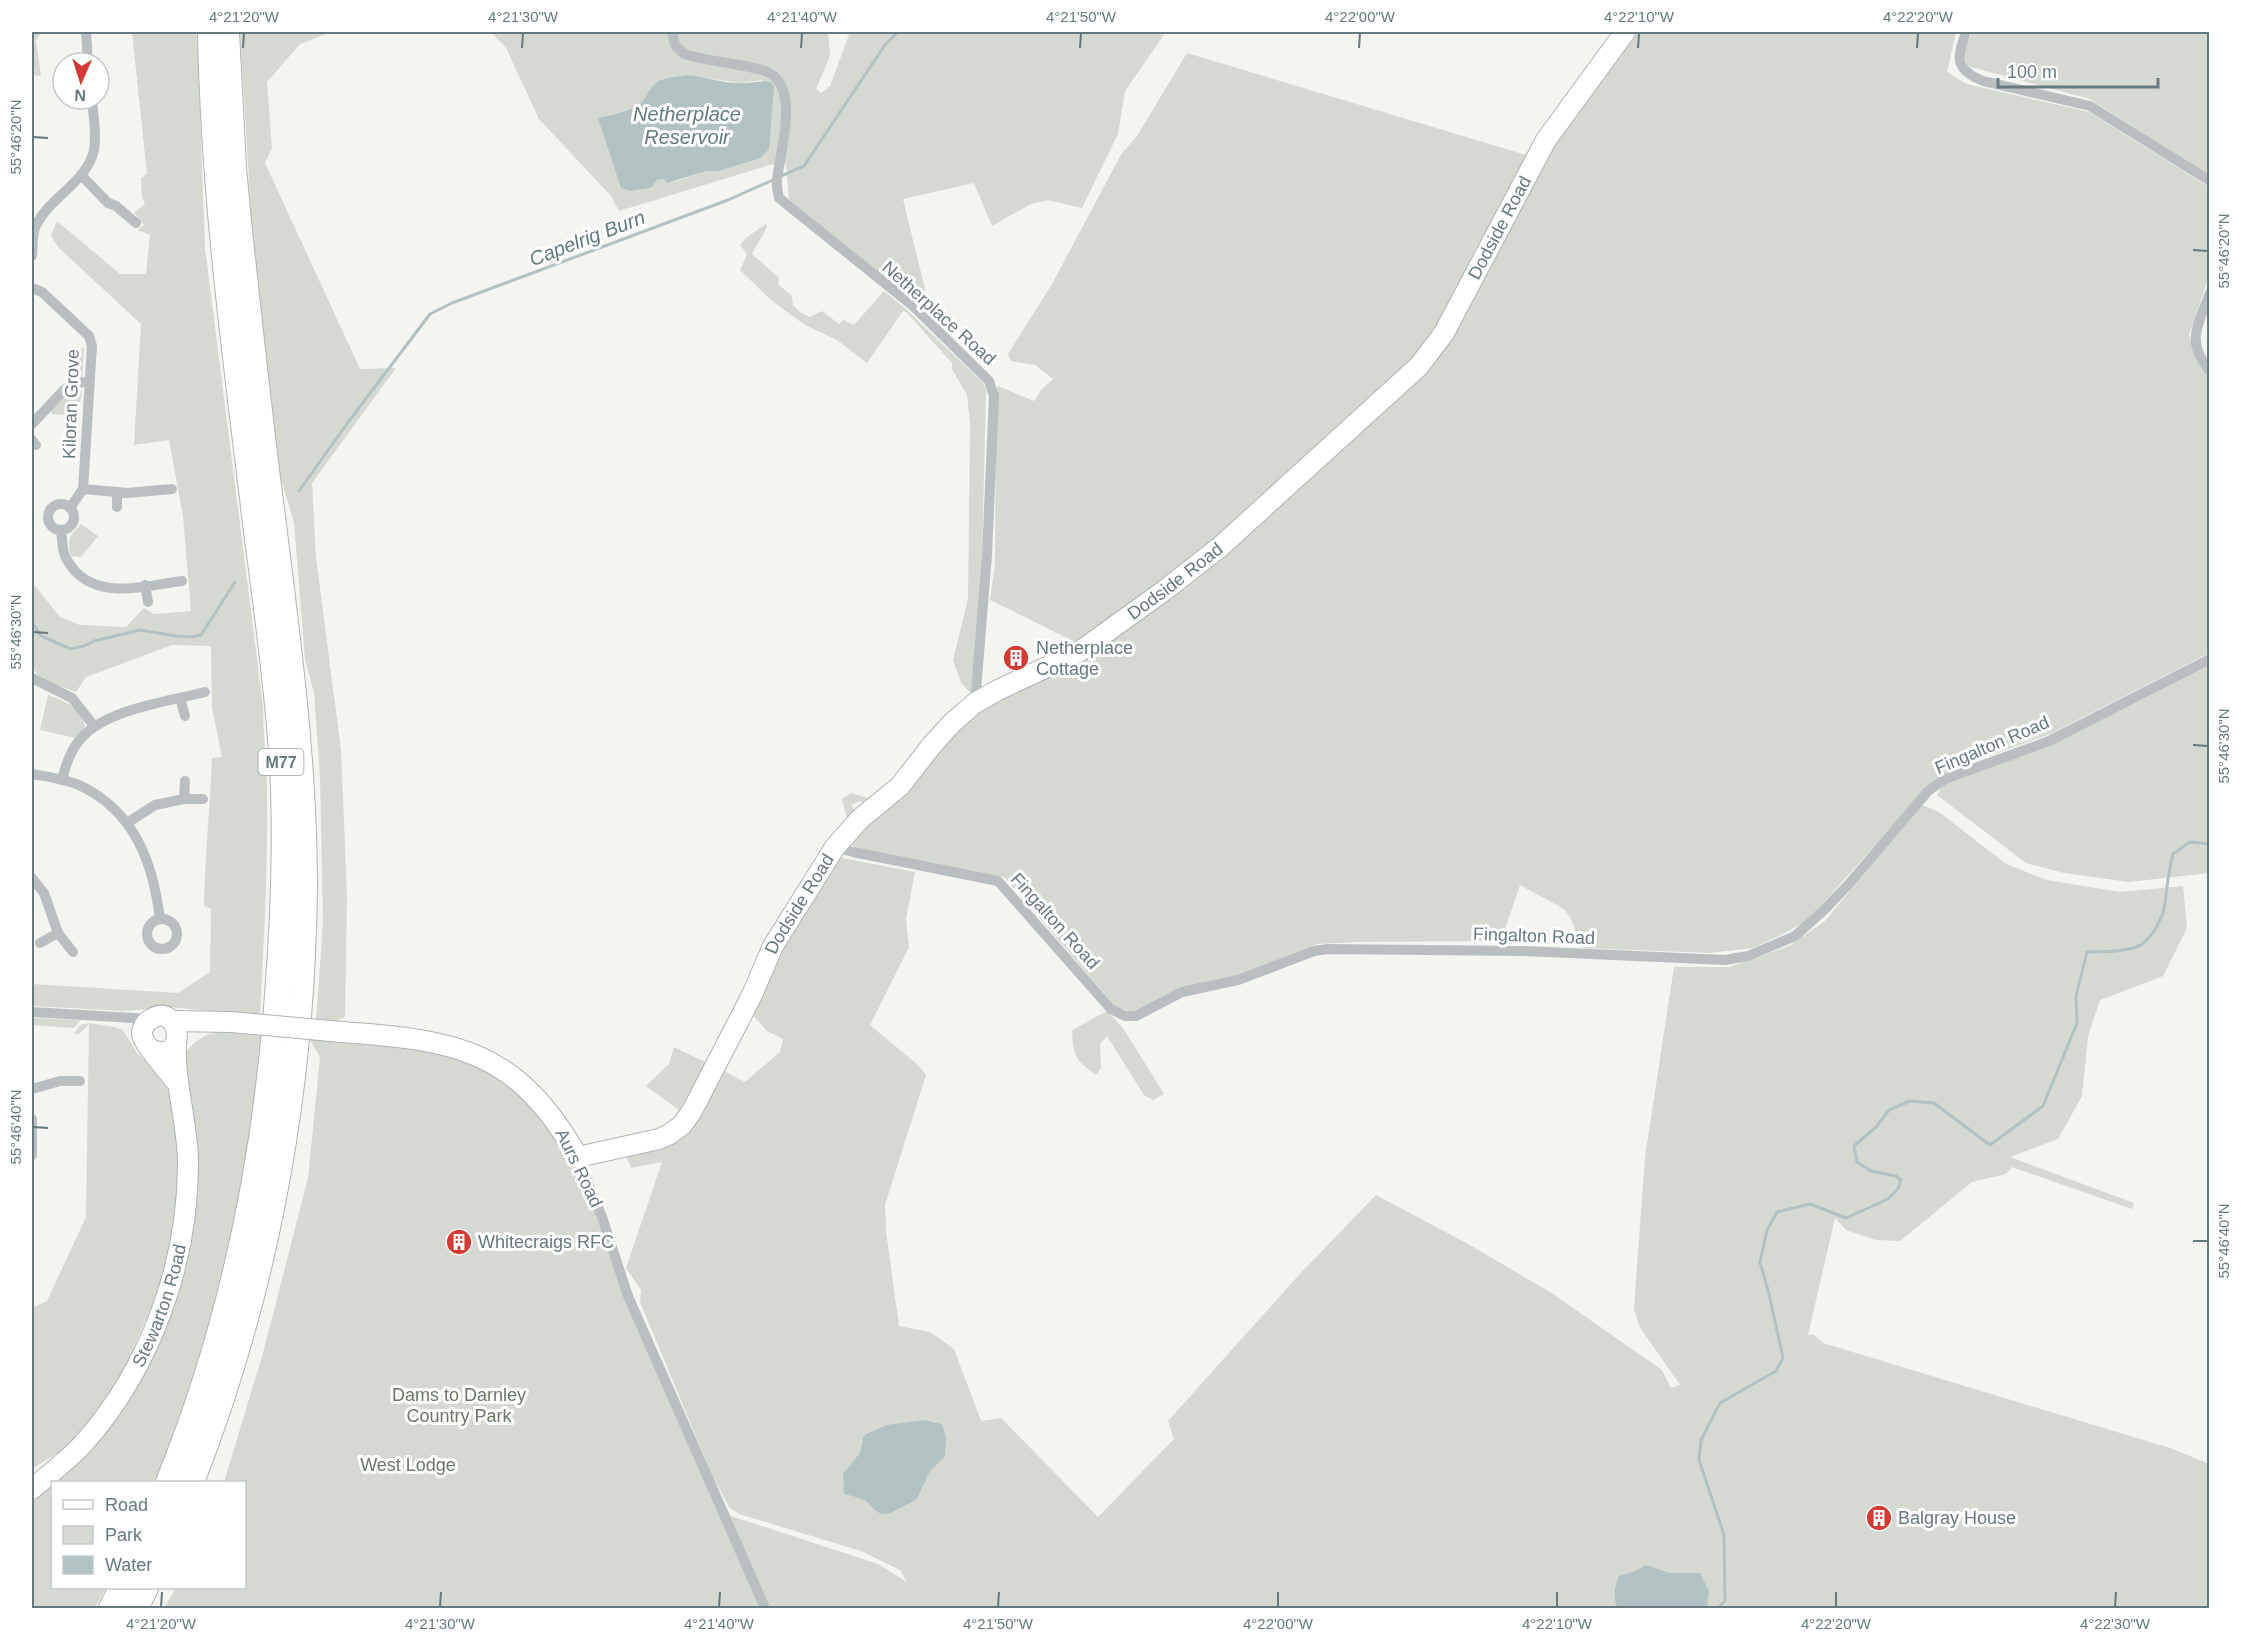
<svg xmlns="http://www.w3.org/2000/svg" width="2241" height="1640" font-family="Arial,sans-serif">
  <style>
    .green { fill: #d5d9d1; fill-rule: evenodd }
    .water { fill: #b2c1c2 }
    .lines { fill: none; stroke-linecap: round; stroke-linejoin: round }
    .stream { stroke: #b2c1c2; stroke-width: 3 }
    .major-casing { stroke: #adb3b5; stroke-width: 22 }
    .highway-casing { stroke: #afb4b6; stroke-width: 26 }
    .minor { stroke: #b9bfc1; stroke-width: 10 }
    .major { stroke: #fff; stroke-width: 20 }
    .highway { stroke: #fff; stroke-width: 24 }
    .major-bridge-casing { stroke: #adb3b5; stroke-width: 22; stroke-linecap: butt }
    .major-bridge { stroke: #fff; stroke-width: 20 }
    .ticks { fill: none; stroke: #66797f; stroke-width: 2 }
    .labels { text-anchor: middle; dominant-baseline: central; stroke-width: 6; stroke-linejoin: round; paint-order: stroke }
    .shield { fill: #fff; stroke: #94a1a5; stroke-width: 1.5 }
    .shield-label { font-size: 16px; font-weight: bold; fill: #66797f }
    .street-label { font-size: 18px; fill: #66797f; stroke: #fff }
    .poi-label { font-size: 18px; fill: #66797f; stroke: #fff; text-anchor: start }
    .park-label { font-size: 18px; fill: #6c7764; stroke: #fff }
    .water-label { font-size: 20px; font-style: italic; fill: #627b7c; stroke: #fff }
    .neatline { fill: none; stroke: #66797f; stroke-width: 2 }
    .ticks-label { font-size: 15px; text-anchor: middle; fill: #66797f }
  </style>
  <rect width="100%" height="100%" fill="#f4f4f1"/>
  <!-- green -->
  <g class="green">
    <path d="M32,32H41L36,41L41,76L32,75Z"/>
    <path d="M132,32H197L205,248L263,706C263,735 267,763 267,792C268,867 264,942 260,1016L169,1007L125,1011L32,1006V984L178,993L210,972L211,909L204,906C205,856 210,807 212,758L222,757L212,708L211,646L172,645L86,677L76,692L41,679L32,667V582L60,617L80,625L126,627L144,608L154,614L191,611L183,516L169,440L134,445L141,324L59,248L51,236L57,221L120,274H146L150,235L138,230L144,225L134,213L145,204L142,197L141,178L147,174Z"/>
    <path d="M240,32H331L300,44L267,82L272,148L265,163L360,369L396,368L312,483L316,557L341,750L347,898L345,1017L335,1022L316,1021L323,923L320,777L314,693L305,659L294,523L280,475L253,246Z"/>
    <path d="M491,32H828L830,56L816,89L821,93L830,86L850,32H1166L1125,91L1118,134L1082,208L1048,200L1031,204L992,226L974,183L903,199L925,289L921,308L789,199L786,164H773L619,211L611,196L539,119L506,48ZM687,75L740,83L762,80L719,171H706L674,182L664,179L657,180L651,188L630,191L599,119C610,115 629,112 639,105C655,95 668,80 687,75Z"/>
    <path d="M1637,32H1956L1947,72L1967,84L2089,112L2209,187V276L2189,335L2194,352L2209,374V653L2050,734L1968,764L1928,786L1808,920L1781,935L1753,948L1709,953L1582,948L1571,919L1564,909L1520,885L1501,941L1356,942L1318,944L1242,974L1134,1012L1116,1007L1004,877L857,849L852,845L851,838L962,719L1088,652L1433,360L1546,151Z"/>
    <path d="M1972,32H2209V176L2090,99L1967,66L1964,54Z"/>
    <path d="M1187,53L1529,156L1428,346L1203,551L1079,644L990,600L995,564L996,394L998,386L1034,401L1042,389L1053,379L1035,365L1011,361L1008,354L1052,284L1122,153L1137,136Z"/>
    <path d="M766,224L767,227L752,254L779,278L778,284L792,296L793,305L800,312L810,317L822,311L839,324L843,320L854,325L884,291L906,309L983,383L986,389L982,561L971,693L961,683L953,660L968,599L970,423L967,395L952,369V363L906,312L903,311L867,363L837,340L805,325L772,301L740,270L747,254L740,245L747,237Z"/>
    <path d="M84,347L82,378H78L67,357Z"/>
    <path d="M76,389L82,391C82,400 77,406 77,416L51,414C53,404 67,392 76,389Z"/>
    <path d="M81,524L98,536L81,557L71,556C66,540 70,535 81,524Z"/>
    <path d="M2209,664V873L2129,882L2064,873L2026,863L1937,795L1943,785Z"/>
    <path d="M48,695C64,701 83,708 85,727L76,738L40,730Z"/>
    <path d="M851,793L872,799L863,802L860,801L851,805L854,809L847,819L842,799Z"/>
    <path d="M1922,805L1939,812L2006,864L2047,880L2120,892L2183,886L2187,928L2163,976L2100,1000L2088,1036L2082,1096L2058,1139L2010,1157L2134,1203L2132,1209L2012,1167L2006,1174L1972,1182L1900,1241L1877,1240L1846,1230L1835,1218L1808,1335L1813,1334L1823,1343L2173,1449L2209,1464V1608H164L176,1588H244V1482H224L263,1353L308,1178L320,1057L303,1028L378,1034L493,1064L565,1134L609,1236L703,1469L731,1516L878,1564L907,1582L900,1570L861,1551L739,1514L730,1508L714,1480L640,1302L641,1290L626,1268L662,1162L631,1168L625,1154L664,1146L722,1070L745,1082L780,1052L783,1039L767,1031L751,1013L773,961L837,857L915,872L906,919L909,947L870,1025L918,1065L926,1075L885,1205L886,1231L899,1326L930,1332L954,1349L981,1421L1001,1418L1098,1517L1174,1439L1168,1421L1298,1276L1376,1195L1468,1244L1550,1292L1662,1370L1671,1388L1680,1385L1639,1326L1634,1308L1645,1157L1674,967H1729L1789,946L1825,921Z"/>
    <path d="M1107,1011L1123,1028L1164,1094L1153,1100L1144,1095L1107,1036L1100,1044L1101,1068L1096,1075C1075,1060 1073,1056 1072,1030Z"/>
    <path d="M32,1018L81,1020L74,1028L32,1025Z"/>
    <path d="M89,1023L114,1027L123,1030L137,1053L163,1077L170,1091L177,1131L178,1197L173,1237L159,1289L121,1376L75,1442L32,1469V1308L47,1301L86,1217L89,1024L79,1034L74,1033L80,1025Z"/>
    <path d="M221,1032L263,1036C254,1111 245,1187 227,1261C209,1337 183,1409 157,1482H52V1588H106L95,1608H32V1497L83,1456L173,1300L183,1057C191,1043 204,1033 221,1032Z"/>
    <path d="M674,1047L707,1063L679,1110L646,1086L669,1064Z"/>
  </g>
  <!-- water -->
  <g class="water">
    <path d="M687,75C704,76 721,83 738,83C750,84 759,80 771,82L774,87L769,149L760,158L719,171H706L667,183L664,179L657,180L651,188L630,191L621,188L598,118C609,116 635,110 642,102C649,94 649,87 659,81C667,77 678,77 687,75Z"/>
    <path d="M925,1420L941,1424L944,1429L946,1439L945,1456L930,1471L916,1500C909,1503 891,1514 886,1514C877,1515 873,1507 867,1502C861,1497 851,1496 844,1494L843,1474L860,1453L863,1438L866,1434L887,1425Z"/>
    <path d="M1646,1565L1670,1573H1700L1709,1591L1707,1607L1618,1608C1612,1598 1615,1586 1619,1576L1633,1572Z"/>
  </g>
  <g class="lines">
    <!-- stream -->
    <g class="stream">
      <path d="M781,176L804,166L885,45L898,32"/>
      <path d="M299,491L346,425L430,314L452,303L728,200L775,179"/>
      <path d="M32,622L41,636L71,649L84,646L94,641L140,630L176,636L192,637L201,635L235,582"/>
      <path d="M1718,1608L1725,1601L1724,1535L1699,1460L1701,1440L1720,1403L1776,1371L1783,1358L1769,1294L1760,1262L1767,1230L1777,1212L1810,1204L1846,1218L1888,1199L1898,1189L1901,1180L1896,1176L1871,1171L1857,1162L1854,1146L1876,1127L1889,1110L1910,1101L1934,1103L1990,1145L2043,1106L2077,1023L2076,996L2087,952C2100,952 2132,952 2142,944C2153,936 2163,918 2165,904C2167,885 2168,873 2173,854L2190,842L2210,844"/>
    </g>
    <!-- major casing -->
    <g class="major-casing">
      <g id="major">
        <path d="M172,1021L231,1022"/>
        <path id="s1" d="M342,1032C457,1040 517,1050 578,1157L659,1139L670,1134L682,1125L692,1111L752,995L773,946L835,847L860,819L900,786L932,745L952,723L975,703L998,690L1079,652L1165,590L1220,547L1419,366L1444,333L1546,140L1625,32"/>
        <path d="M150,1049C189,1067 182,1001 151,1019C146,1022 142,1028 142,1034C142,1043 170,1073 177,1083"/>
        <path id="s2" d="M32,1489C49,1474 67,1461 83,1444C151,1368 189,1261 188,1160C187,1120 174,1082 176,1043"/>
      </g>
    </g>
    <!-- highway casing -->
    <g class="highway-casing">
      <g id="highway">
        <path d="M168,1482C231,1327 265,1161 277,995C283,918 286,842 282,766C277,687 266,609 256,531C236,365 213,199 210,32"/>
        <path d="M192,1482C266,1292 303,1091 305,886C305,758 287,629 271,502C259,409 249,315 239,221L234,168L227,32"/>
        <path d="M111,1608L121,1588"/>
        <path d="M136,1608L146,1588"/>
      </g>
    </g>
    <!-- minor -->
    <g class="minor">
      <path d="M86,32L88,63"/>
      <path d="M672,32L675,45L684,54C710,62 737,63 762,70C803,81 780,150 777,180C776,186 778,192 779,198L912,305L989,381L994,396L987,555L975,703"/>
      <path d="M1966,32C1957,59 1954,69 1983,81L2090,106L2210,181"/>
      <path d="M81,175L108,203L116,206L136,223"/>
      <path d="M32,256C33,247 32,236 35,228C47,198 87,183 94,150C97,134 93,115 92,99"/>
      <path d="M32,288L42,292L89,336L92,346L83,489L70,508"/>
      <path d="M2210,293C2198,326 2185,341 2210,371"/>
      <path d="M32,424L64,390L75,383L89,382"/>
      <path d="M32,440L36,445"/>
      <path d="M83,489L127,493L172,489"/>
      <circle cx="61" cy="517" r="13"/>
      <path d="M117,507V492"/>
      <path d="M61,530C62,537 62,546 64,553C66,561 71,566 76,572C104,600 148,585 182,581"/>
      <path d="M145,585L148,602"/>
      <path d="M32,678L72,698L94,726"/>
      <path d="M180,698L185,716"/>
      <path d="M32,774C48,777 66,779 81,786C135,812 153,863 160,919"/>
      <path d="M62,780C65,767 69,754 78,742C103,709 167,702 205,692"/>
      <path d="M184,799L185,781"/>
      <path d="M127,823L155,805L184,799H203"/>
      <path d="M835,847L853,852L998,881L1111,1009L1125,1016H1136L1182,992L1238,980L1314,951L1327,949L1522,951L1725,960L1748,956L1795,936L1824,910L1849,884L1928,791L1945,779L2049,741L2210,659"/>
      <path d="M32,878L44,893L58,933L73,952"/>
      <circle cx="162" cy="934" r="15"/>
      <path d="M40,943L58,933"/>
      <path d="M32,1012L150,1019"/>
      <path d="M32,1089L60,1081H80"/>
      <path d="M32,1119V1155"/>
      <path d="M578,1157L602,1217L628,1296L765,1608"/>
    </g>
    <!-- major -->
    <use href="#major" class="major"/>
    <!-- highway -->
    <use href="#highway" class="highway"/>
    <!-- major-bridge casing -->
    <g class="major-bridge-casing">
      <path id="major-bridge" d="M231,1022L342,1032"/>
    </g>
    <!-- major-bridge -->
    <use href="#major-bridge" class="major-bridge"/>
  </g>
  <!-- ticks -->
  <path class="ticks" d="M243,48L244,33M522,48L523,33M801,48L802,33M1080,48L1081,33M1359,48L1360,33M1638,48L1639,33M1917,48L1918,33M33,137L48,138M2193,250L2208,251M33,632L48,633M2193,745L2208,746M33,1127L48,1128M2193,1241H2208M161,1607L162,1592M440,1607L441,1592M719,1607L720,1592M998,1607L999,1592M1278,1607V1592M1557,1607V1592M1836,1607V1592M2115,1607L2116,1592"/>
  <!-- icons -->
  <defs>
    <g id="building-disc" transform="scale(1.35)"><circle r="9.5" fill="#d13b34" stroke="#fff"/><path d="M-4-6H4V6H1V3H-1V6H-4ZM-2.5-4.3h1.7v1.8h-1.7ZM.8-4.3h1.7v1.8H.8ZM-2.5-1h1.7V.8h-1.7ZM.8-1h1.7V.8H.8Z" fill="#fff"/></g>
  </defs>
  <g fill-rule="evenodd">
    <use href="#building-disc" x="1016" y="658"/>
    <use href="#building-disc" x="459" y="1242"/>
    <use href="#building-disc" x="1879" y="1518"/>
  </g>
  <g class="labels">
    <!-- shield labels -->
    <rect class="shield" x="258.5" y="749" width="45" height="26" rx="4.5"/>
    <g class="shield-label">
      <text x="281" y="762">M77</text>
    </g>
    <!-- street labels -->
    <g class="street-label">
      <text stroke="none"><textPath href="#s1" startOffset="1634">Dodside Road</textPath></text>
      <text transform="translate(939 313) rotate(42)">Netherplace Road</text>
      <text transform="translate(71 404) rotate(-88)">Kiloran Grove</text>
      <text stroke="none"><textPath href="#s1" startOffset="1148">Dodside Road</textPath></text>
      <text transform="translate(1992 745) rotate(-23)">Fingalton Road</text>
      <text stroke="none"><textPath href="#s1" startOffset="644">Dodside Road</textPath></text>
      <text transform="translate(1055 921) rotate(48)">Fingalton Road</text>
      <text transform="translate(1534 936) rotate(2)">Fingalton Road</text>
      <text transform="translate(579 1168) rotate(64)">Aurs Road</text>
      <text stroke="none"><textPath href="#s2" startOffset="228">Stewarton Road</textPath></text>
    </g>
    <!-- poi labels -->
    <g class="poi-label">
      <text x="1036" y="648">Netherplace<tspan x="1036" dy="21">Cottage</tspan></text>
      <text x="478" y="1242">Whitecraigs RFC</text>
      <text x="1898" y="1518">Balgray House</text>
    </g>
    <!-- park labels -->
    <g class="park-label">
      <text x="459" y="1395">Dams to Darnley<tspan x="459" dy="21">Country Park</tspan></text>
      <text x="408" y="1465">West Lodge</text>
    </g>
    <!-- water labels -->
    <g class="water-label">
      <text x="687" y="114">Netherplace<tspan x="687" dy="23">Reservoir</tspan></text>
      <text transform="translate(587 238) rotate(-21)">Capelrig Burn</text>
    </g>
  </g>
  <!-- border -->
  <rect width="2241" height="1640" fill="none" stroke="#ffffff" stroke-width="66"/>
  <!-- legend -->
  <rect x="51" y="1481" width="195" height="108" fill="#ffffff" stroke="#c2c9cc" stroke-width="1.5"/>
  <rect x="63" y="1500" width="30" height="9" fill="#ffffff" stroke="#c2c9cc" stroke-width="1.5"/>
  <text x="105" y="1511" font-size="18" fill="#66797f">Road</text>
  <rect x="63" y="1526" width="30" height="18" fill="#d5d9d1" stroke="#c2c9cc" stroke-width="1.5"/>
  <text x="105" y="1541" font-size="18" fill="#66797f">Park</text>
  <rect x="63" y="1556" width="30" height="18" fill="#b2c1c2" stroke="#c2c9cc" stroke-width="1.5"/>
  <text x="105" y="1571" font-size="18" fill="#66797f">Water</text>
  <!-- north arrow -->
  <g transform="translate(81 81) rotate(183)"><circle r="28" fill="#ffffff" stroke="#c2c9cc" stroke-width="1.5"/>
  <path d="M0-4.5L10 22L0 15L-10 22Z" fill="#d13b34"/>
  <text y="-9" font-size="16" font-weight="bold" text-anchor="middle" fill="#66797f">N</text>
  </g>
  <!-- scale -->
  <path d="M1998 78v9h160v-9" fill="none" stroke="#66797f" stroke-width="3"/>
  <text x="2007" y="78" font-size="18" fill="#66797f" stroke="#ffffff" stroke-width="4.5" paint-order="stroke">100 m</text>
  <rect x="33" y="33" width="2175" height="1574" class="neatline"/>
  <g class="ticks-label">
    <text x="244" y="22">4°21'20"W</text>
    <text x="523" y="22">4°21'30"W</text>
    <text x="802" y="22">4°21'40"W</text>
    <text x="1081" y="22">4°21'50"W</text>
    <text x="1360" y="22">4°22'00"W</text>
    <text x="1639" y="22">4°22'10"W</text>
    <text x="1918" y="22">4°22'20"W</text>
    <text transform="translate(16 137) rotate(-90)" y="5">55°46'20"N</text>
    <text transform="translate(2224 251) rotate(-90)" y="5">55°46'20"N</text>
    <text transform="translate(16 632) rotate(-90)" y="5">55°46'30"N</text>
    <text transform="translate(2224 746) rotate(-90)" y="5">55°46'30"N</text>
    <text transform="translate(16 1127) rotate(-90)" y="5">55°46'40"N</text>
    <text transform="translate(2224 1241) rotate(-90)" y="5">55°46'40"N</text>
    <text x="161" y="1629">4°21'20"W</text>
    <text x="440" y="1629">4°21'30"W</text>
    <text x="719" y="1629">4°21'40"W</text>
    <text x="998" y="1629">4°21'50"W</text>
    <text x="1278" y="1629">4°22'00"W</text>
    <text x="1557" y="1629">4°22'10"W</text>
    <text x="1836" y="1629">4°22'20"W</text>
    <text x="2115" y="1629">4°22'30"W</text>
  </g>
</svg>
